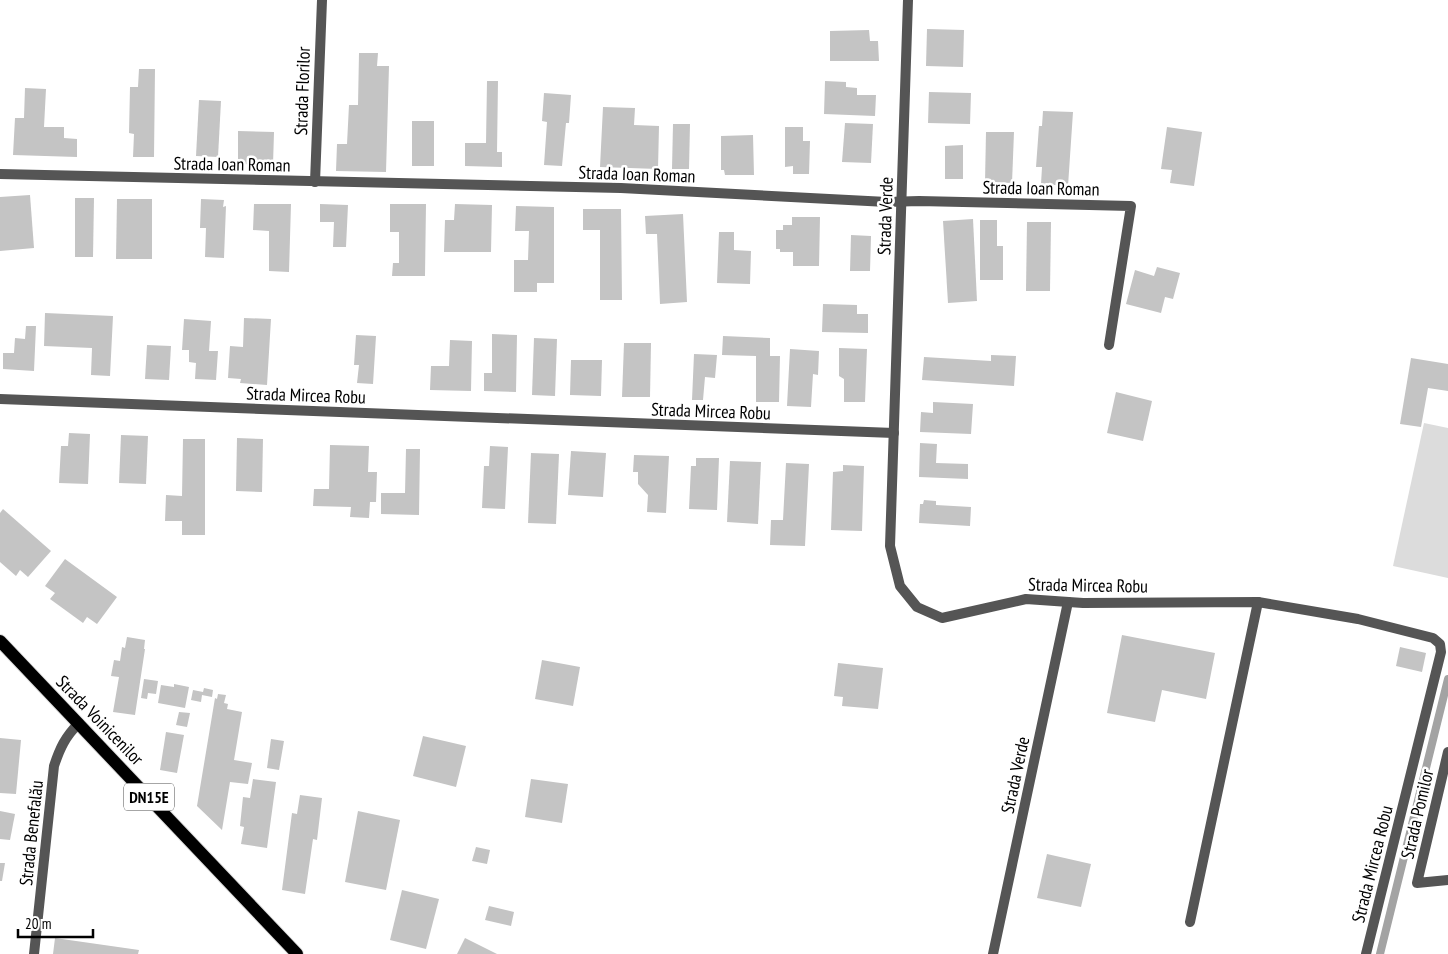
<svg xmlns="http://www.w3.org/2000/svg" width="1448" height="954" font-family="'PT Sans Narrow',sans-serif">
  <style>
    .grass { fill: #dcdcdc }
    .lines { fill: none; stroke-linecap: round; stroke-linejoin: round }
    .stream { stroke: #a3a3a3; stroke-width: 8 }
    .building { fill: #c4c4c4 }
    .primary-casing { stroke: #dbdbdb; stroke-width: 14 }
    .minor { stroke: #555; stroke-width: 10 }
    .primary { stroke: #000; stroke-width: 12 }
    .labels { text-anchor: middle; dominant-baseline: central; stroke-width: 5; stroke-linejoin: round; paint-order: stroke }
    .shield { fill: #fff; stroke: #4c4c4c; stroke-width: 1 }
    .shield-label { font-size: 16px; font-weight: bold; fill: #000 }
    .street-label { font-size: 18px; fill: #000; stroke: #fff }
  </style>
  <rect width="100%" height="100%" fill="#fff"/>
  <!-- grass -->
  <path class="grass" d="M1424,423L1448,428V578L1393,566Z"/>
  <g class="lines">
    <!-- stream -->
    <path class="stream" d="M1380,954L1448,679"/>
  </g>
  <!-- building -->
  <g class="building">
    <path d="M927,29L964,30L963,67L926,66Z"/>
    <path d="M869,30L870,41H878L879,61H830V31Z"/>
    <path d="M359,53H378L377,66H389L386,172L336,171L337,144H347L349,105H358Z"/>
    <path d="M139,69H155L154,157H133L134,134L129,133L130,87H138Z"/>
    <path d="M487,81H498L497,152H502V167L465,166V143H486Z"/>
    <path d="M825,81L846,82V87L857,88V95H876L875,116L824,114Z"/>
    <path d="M25,88L46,89L44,127H64V138L77,139V157L13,155L15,118H24Z"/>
    <path d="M929,92L971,93L970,124L928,123Z"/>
    <path d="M544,93L571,95L569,123H566L562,166L544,165L547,122L542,121Z"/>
    <path d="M199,100L221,101L218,157L196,156Z"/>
    <path d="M603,107L635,108L634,125L659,126L658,169L600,167Z"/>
    <path d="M1043,111L1073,112L1068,186L1041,184L1042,167H1036L1039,126H1042Z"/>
    <rect x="412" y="121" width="22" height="45"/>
    <path d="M845,123L873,124L871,163L842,162Z"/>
    <path d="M673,124H690L689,169H672Z"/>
    <path d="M785,127H803V141H810L809,174H793V166L785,167Z"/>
    <path d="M1167,127L1202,132L1194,186L1170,183L1172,170L1161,169Z"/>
    <path d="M238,131L274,132L273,165L238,164Z"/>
    <path d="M986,132H1014L1012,183L985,182Z"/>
    <path d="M753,135L754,175H725L724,170H721V136Z"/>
    <path d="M963,145V179H945V146Z"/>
    <path d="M30,195L34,248L0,251V197Z"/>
    <path d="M75,198H94L93,257H75Z"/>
    <path d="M117,199H152V259H116Z"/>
    <path d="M201,199L224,200L223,207L226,206L224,258L205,257L206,228H200Z"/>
    <path d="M254,204H291L289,272L269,271V231L253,230Z"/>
    <path d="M320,204L348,205L346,247H333L334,222H320Z"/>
    <path d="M390,204H426L425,276H392L393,263H399V232H390Z"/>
    <path d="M455,204L492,205L491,252H444L445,220H454Z"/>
    <path d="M516,206L554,207V283H537V292H514V260H528L529,231H515Z"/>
    <path d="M583,209H621L622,300H600V230H583Z"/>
    <path d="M683,214L687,302L660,304L657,234H646L645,216Z"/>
    <path d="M792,217H820L819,266H793V252H780V249H776V230H783V225H792Z"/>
    <path d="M973,219L977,301L948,303L943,221Z"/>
    <path d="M980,220H997V246H1003V280H980Z"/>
    <path d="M1027,222H1051L1050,291H1026Z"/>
    <path d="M719,232H734V250L751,251L750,284L717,283Z"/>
    <path d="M851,235L871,236L870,271H850Z"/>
    <path d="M1157,267L1180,273L1173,299L1165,297L1161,313L1126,304L1135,270L1154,276Z"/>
    <path d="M823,304L857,305V314H868V333L822,332Z"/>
    <path d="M45,313L113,316L110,376L91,375L92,348L44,346Z"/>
    <path d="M244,318L271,319L267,385L240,383L241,379L228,378L230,346L243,347Z"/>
    <path d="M184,319L211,321L209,351H218L216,380L195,379L196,363L189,362V350H182Z"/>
    <path d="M26,326H36L34,371L3,369V353H14L15,338L25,339Z"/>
    <path d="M492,334L517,335L516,392L484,391V373H492Z"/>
    <path d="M356,335L376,336L373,384L357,383L359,365H354Z"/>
    <path d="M723,336L770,338V356H780L779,402H756V356L722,355Z"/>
    <path d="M534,338L557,339L555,396L532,395Z"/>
    <path d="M450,340L472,341L471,391L430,390L431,366H449Z"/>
    <path d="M624,343H651L650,397H622Z"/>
    <path d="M147,345L171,346L169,380L145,379Z"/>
    <path d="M839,348L867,349L865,402H844V379L839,376Z"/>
    <path d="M790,349L819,351L818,375L813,374L811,407L787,406Z"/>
    <path d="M694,354L717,355L715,378L705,377L703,400H692Z"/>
    <path d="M991,355L1016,356L1014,386L922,380L924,357L991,361Z"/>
    <path d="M1411,358L1448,364V391L1428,388L1421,427L1400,424Z"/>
    <path d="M571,360H602L601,396L570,395Z"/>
    <path d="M1116,392L1152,401L1143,441L1107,433Z"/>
    <path d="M933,402L973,404L971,434L920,432L921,412L933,413Z"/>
    <path d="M69,433L90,434L88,484L59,483L61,446H68Z"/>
    <path d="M121,435L148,436L146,484L119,483Z"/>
    <path d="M237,438L263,439L262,492L236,491Z"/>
    <path d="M183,439H205V535H182V521H165L166,495L182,496Z"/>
    <path d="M920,443L937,444L936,463L968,464V479L919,477Z"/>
    <path d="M330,445L369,446L368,472H377L376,502H370L369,518L350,517L351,507L313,506L314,489H329Z"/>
    <path d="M490,446L508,447L505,509L482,508L484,466H489Z"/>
    <path d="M406,449H420L419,515L381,514V493H405Z"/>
    <path d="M571,451L606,453L603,497L568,495Z"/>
    <path d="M531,453L559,454L556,524L528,523Z"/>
    <path d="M634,455L669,456L666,513L647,512L648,495L638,484V472H633Z"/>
    <path d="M696,458H719L717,510L689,509L691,466H696Z"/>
    <path d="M730,461L761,462L758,524L727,522Z"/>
    <path d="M786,463L809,464L805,546L770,545L771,520H783Z"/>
    <path d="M843,465L864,466L862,531L831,530L833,472L843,471Z"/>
    <path d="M924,500L936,501V505L971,507L970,526L919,523L920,504H923Z"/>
    <path d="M3,509L51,551L28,577L20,570L16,576L0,562V513Z"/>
    <path d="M65,559L117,597L97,624L87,617L83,623L50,599L55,593L45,586Z"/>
    <path d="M1122,635L1215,653L1206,699L1162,690L1155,722L1107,713Z"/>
    <path d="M127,637L145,640L144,649H145L135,715L113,712L119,677L111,676L114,660L120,661L122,647L125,648Z"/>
    <path d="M1400,647L1426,653L1422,672L1396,666Z"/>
    <path d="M542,660L580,667L573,706L535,699Z"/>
    <path d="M838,663L883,668L878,709L842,706L843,697L834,696Z"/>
    <path d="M144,679L158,681L156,694L148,693L147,699L141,698Z"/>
    <path d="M174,684L189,687L185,708L158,703L161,685L174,687Z"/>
    <path d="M204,688L213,690L212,697L202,695L201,702L191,700L193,690L203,692Z"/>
    <path d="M218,694L226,695L224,703L228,704L227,709L242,712L234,760L252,763L248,784L230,782L222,830L197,806L215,698L217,699Z"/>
    <path d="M179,712L190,713L187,727L176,725Z"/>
    <path d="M166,732L184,735L177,773L160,770Z"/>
    <path d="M423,736L466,746L456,787L413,776Z"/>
    <path d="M0,738L21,740L16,794L0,793Z"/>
    <path d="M271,739L284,741L279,770L267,768Z"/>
    <path d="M253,779L276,782L267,848L241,844L244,827L240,826L243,797L250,798Z"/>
    <path d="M531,779L568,784L562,823L525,817Z"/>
    <path d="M300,795L322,798L317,840L313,839L305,894L282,890L292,813L297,814Z"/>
    <path d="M0,811L15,814L10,840L0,839Z"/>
    <path d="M358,811L400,820L386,890L345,882Z"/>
    <path d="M476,847L490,850L487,864L472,861Z"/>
    <path d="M1047,854L1091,864L1081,907L1037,898Z"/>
    <path d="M0,863H5L2,881H0Z"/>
    <path d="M402,890L439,899L426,949L390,940Z"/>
    <path d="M489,906L514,912L511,926L485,920Z"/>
    <path d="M55,938L139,950L138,954H53Z"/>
    <path d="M465,938L497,954H457Z"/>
  </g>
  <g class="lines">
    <!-- primary casing -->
    <g class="primary-casing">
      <path id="primary" d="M0,641L297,954"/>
    </g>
    <!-- minor -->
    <g class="minor">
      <path d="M908,0L890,546L900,586L917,607L942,618L1026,599L1083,603L1258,602L1358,619L1433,638L1440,644L1441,652L1366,954"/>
      <path d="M0,174L621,188L887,202L919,201L1131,206L1109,345"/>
      <path d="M315,182L322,0"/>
      <path d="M0,399L894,433"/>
      <path d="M1448,752L1417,883L1448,880"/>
      <path d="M1190,922L1258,602"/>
      <path d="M34,954L54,766C60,748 65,737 79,723"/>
      <path d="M993,954L1068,602"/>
    </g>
    <!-- primary -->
    <use href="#primary" class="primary"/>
  </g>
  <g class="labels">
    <!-- shield labels -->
    <rect class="shield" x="124" y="783.5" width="50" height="27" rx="4"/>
    <g class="shield-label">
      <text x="149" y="797">DN15E</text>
    </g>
    <!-- street labels -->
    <g class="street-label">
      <text transform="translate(302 91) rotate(-88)">Strada Florilor</text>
      <text transform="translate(232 164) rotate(1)">Strada Ioan Roman</text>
      <text transform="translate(637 174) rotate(2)">Strada Ioan Roman</text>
      <text transform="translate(1041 188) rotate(1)">Strada Ioan Roman</text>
      <text transform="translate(885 216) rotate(-88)">Strada Verde</text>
      <text transform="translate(306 395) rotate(2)">Strada Mircea Robu</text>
      <text transform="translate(711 411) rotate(2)">Strada Mircea Robu</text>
      <text transform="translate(1088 585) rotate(1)">Strada Mircea Robu</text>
      <text transform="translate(100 720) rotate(46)">Strada Voinicenilor</text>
      <text transform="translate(1015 775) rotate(-78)">Strada Verde</text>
      <text transform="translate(1417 814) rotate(-77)">Strada Pomilor</text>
      <text transform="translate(31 833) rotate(-84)">Strada Benefalău</text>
      <text transform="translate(1372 864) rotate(-76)">Strada Mircea Robu</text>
    </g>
  </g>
  <!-- scale -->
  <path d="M18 929v8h75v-8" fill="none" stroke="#000000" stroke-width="2.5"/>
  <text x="25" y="929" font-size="15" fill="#000000" stroke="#ffffff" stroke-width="4" paint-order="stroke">20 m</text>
</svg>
